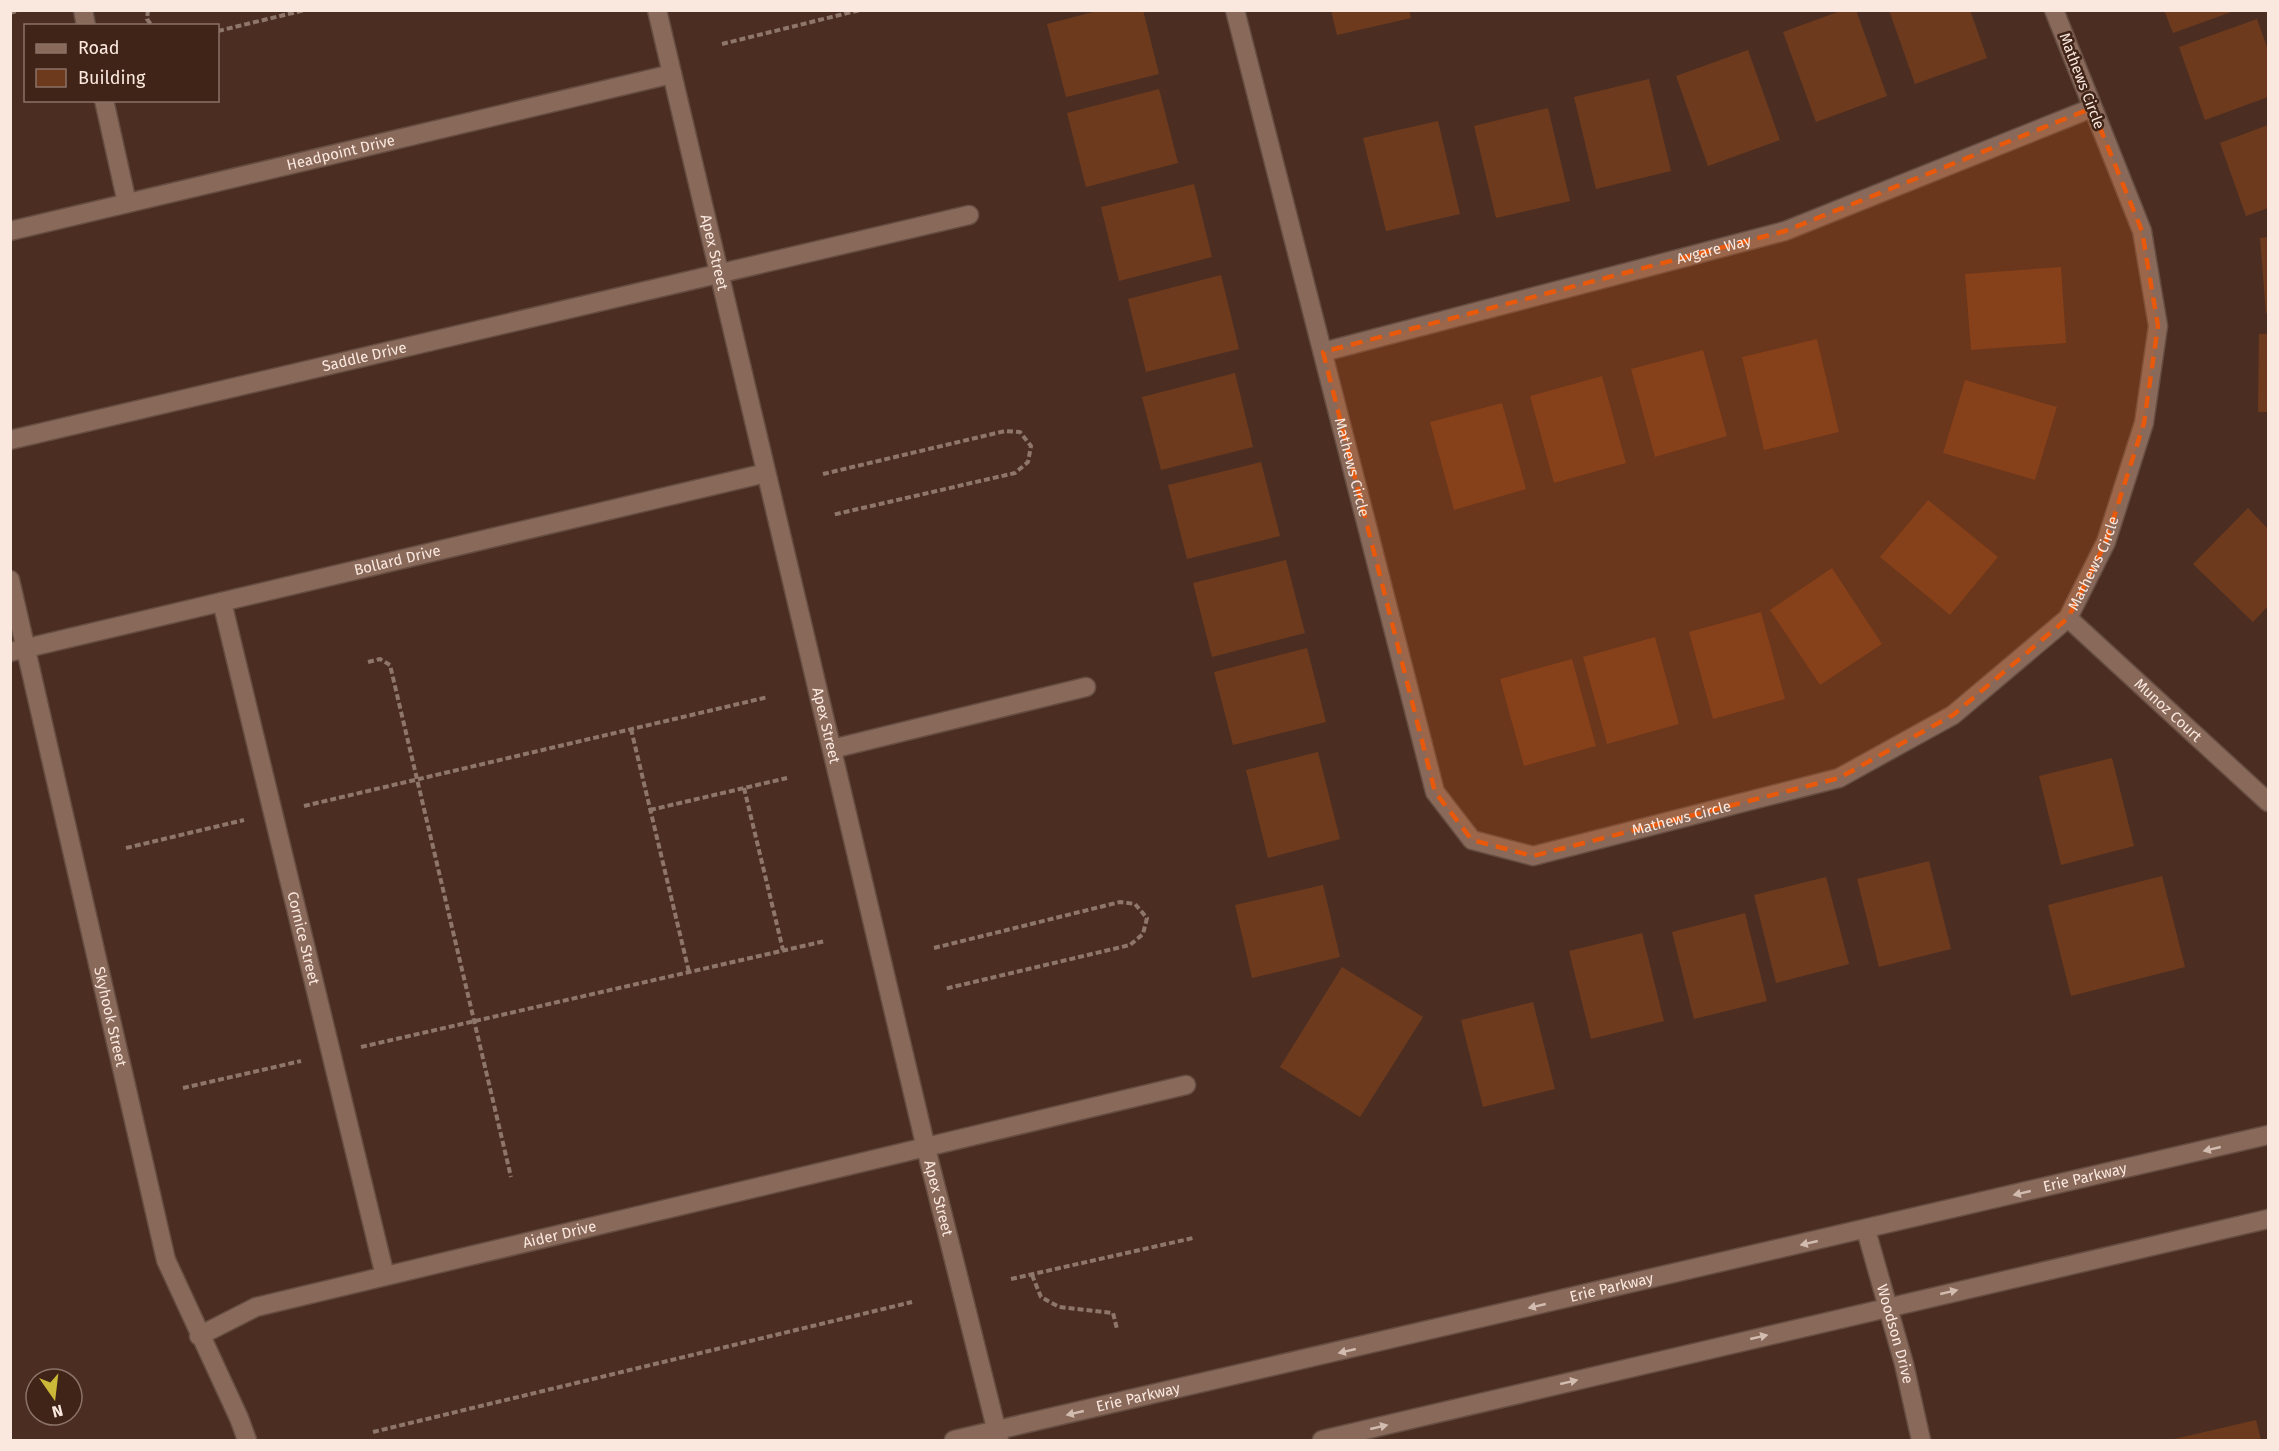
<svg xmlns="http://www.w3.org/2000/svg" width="2279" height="1451" font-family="'Fira Sans',sans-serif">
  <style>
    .building { fill: #6e3a1e }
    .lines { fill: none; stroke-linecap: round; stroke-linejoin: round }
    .minor-casing { stroke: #654d41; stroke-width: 21 }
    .secondary-casing { stroke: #654d41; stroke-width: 21 }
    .path { stroke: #8e766a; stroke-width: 4; stroke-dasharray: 6 3; stroke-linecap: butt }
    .minor { stroke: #89695a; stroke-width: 18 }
    .secondary { stroke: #89695a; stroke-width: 18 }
    .oneway { fill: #d2bcb0 }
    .marked { fill: #e8590c; fill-opacity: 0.2; stroke: #e8590c; stroke-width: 4.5; stroke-dasharray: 12 8; stroke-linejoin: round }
    .labels { text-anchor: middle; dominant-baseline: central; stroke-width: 5; stroke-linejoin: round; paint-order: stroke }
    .street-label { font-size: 15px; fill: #fae8df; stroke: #402417 }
  </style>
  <rect width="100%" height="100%" fill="#4b2e21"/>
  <!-- building -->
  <g class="building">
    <path d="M1101,10H1143L1159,74L1066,97L1047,24Z"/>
    <path d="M1331,10H1409L1411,18L1337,35Z"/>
    <path d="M1843,10H1856L1887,96L1816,122L1783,32Z"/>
    <path d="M1889,10H1970L1987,58L1915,84Z"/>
    <path d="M2164,10H2234V11L2173,33Z"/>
    <path d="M2257,19L2268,50V97L2205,120L2179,47Z"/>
    <path d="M1748,50L1780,140L1708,166L1676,76Z"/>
    <path d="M1649,79L1671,171L1596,189L1574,97Z"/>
    <path d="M1159,89L1178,163L1086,187L1067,113Z"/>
    <path d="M1548,108L1570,201L1496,218L1474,126Z"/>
    <path d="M1438,121L1460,214L1386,231L1363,138Z"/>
    <path d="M2268,125V208L2246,216L2220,143Z"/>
    <path d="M1194,184L1212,257L1119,281L1101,207Z"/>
    <path d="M2268,237V313H2266L2260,238Z"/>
    <path d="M2061,267L2066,343L1971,350L1965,274Z"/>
    <path d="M1221,275L1239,349L1146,372L1128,299Z"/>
    <path d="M2259,334H2268V412H2258Z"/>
    <path d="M1817,339L1839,432L1764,450L1742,357Z"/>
    <path d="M1703,350L1727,436L1655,457L1631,369Z"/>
    <path d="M1235,373L1253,447L1161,470L1142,397Z"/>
    <path d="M1602,376L1626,463L1554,483L1530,396Z"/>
    <path d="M1965,380L2057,407L2035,480L1943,453Z"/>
    <path d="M1502,403L1526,489L1454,510L1430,422Z"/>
    <path d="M1261,462L1280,536L1187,559L1168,485Z"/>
    <path d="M1928,500L1998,557L1950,615L1880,557Z"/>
    <path d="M2248,508L2268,529V606L2253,622L2193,564Z"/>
    <path d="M1286,560L1305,633L1212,657L1193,583Z"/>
    <path d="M1832,568L1882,644L1820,685L1770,610Z"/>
    <path d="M1761,612L1785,699L1713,719L1689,632Z"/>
    <path d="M1655,637L1679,724L1607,744L1583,657Z"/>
    <path d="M1307,648L1326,722L1233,745L1214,672Z"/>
    <path d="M1572,659L1596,746L1524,766L1500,679Z"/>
    <path d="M1318,752L1340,839L1268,858L1246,770Z"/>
    <path d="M2112,758L2134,846L2061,865L2039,776Z"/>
    <path d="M1929,861L1951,949L1879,967L1857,879Z"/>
    <path d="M2162,876L2185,967L2071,996L2048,905Z"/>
    <path d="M1826,877L1849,964L1776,983L1754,895Z"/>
    <path d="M1323,885L1340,957L1252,978L1235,905Z"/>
    <path d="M1745,913L1767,1001L1694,1019L1672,932Z"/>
    <path d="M1642,933L1664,1021L1591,1039L1569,951Z"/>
    <path d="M1342,967L1423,1017L1360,1117L1280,1067Z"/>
    <path d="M1533,1002L1555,1089L1483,1107L1461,1020Z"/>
    <path d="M2256,1420L2261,1440H2170Z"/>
  </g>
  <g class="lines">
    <!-- minor casing -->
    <g class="minor-casing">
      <g id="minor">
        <path d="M83,10L86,26"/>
        <path id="s1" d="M657,10L926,1148L999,1440"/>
        <path id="s2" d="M1235,10L1435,792L1472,840L1533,856L1839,778L1953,715L2068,618L2106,542L2144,423L2158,326L2142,231L2054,10"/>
        <path d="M104,100L127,203"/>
        <path id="s3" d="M10,231L672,74"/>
        <path id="s4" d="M1323,352L1785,231L2092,108"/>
        <path id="s5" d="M10,440L969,215"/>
        <path id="s6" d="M10,580L166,1260L239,1418L247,1440"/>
        <path id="s7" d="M222,602L385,1276"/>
        <path id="s8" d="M2068,618L2268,802"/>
        <path id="s9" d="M10,652L766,473"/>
        <path d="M832,749L1086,687"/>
        <path id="s10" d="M1866,1230L1904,1364L1921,1440"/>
        <path id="s11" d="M199,1336L256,1307L1186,1085"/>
      </g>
    </g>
    <!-- secondary casing -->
    <g class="secondary-casing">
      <g id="secondary">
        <path id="s12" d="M954,1440L2268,1135"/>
        <path d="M1322,1440L2268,1219"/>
      </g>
    </g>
    <!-- path -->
    <g class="path">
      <path d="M148,10L147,19L152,26"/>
      <path d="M10,13L20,10"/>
      <path d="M218,31L305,10"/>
      <path d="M722,44L860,10"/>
      <path d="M823,474L1005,431L1020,432L1031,446L1028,462L1015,473L832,515"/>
      <path d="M368,662L380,659L390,665L511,1177"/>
      <path d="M631,729L689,972"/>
      <path d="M744,788L783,950"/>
      <path d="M304,806L768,697"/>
      <path d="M650,810L787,778"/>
      <path d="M126,848L244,820"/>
      <path d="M934,948L1120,902L1135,904L1147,918L1143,934L1130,945L944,989"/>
      <path d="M361,1047L825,941"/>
      <path d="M183,1088L301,1061"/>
      <path d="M1032,1275L1041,1297L1059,1307L1113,1313L1117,1329"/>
      <path d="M1011,1279L1193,1238"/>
      <path d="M373,1432L912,1302"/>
    </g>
    <!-- minor -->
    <use href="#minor" class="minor"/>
    <!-- secondary -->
    <use href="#secondary" class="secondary"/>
  </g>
  <!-- one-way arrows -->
  <defs><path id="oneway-solid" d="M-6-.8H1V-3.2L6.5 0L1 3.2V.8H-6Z" transform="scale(1.5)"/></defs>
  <g class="oneway">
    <use href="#oneway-solid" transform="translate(2212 1149) rotate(167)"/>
    <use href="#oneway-solid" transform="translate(2022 1193) rotate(167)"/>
    <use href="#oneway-solid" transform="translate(1809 1243) rotate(167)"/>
    <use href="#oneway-solid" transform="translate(1949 1292) rotate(-13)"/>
    <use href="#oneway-solid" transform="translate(1537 1306) rotate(167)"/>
    <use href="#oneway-solid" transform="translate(1759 1337) rotate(-13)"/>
    <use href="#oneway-solid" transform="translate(1347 1351) rotate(167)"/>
    <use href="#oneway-solid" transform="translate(1569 1382) rotate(-13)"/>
    <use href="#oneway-solid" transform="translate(1075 1413) rotate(167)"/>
    <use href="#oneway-solid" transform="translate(1379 1427) rotate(-13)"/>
  </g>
  <!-- marked area -->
  <path class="marked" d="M2092,108L2142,231L2158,326L2144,423L2106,542L2068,618L1953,715L1839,778L1533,856L1472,840L1435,792L1323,352L1785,231Z"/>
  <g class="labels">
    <!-- street labels -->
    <g class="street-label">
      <text transform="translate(2082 81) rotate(69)">Mathews Circle</text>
      <text stroke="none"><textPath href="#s3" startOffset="340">Headpoint Drive</textPath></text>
      <text stroke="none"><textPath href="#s4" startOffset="404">Avgare Way</textPath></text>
      <text stroke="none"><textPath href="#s1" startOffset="249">Apex Street</textPath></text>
      <text stroke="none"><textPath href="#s5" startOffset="364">Saddle Drive</textPath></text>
      <text stroke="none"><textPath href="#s2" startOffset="472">Mathews Circle</textPath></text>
      <text stroke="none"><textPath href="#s9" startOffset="398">Bollard Drive</textPath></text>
      <text stroke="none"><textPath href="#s2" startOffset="1588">Mathews Circle</textPath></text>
      <text stroke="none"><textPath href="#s8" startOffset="136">Munoz Court</textPath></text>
      <text stroke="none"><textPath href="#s1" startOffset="735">Apex Street</textPath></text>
      <text stroke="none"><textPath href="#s2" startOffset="1084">Mathews Circle</textPath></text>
      <text stroke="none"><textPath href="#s7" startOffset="346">Cornice Street</textPath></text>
      <text stroke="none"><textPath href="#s6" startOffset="448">Skyhook Street</textPath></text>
      <text stroke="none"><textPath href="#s12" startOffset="1161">Erie Parkway</textPath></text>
      <text stroke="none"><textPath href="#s1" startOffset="1221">Apex Street</textPath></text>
      <text stroke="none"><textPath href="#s11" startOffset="376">Aider Drive</textPath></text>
      <text stroke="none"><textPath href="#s12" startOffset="675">Erie Parkway</textPath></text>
      <text stroke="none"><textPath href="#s10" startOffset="108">Woodson Drive</textPath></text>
      <text stroke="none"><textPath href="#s12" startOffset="189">Erie Parkway</textPath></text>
    </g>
  </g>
  <!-- border -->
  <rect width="2279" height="1451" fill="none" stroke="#fae8df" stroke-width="24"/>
  <!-- legend -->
  <rect x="24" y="24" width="195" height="78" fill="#402417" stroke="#8a7267" stroke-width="1.5"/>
  <rect x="36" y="44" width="30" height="9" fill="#89695a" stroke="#8a7267" stroke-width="1.5"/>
  <text x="78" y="54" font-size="18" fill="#fae8df">Road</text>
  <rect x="36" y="69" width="30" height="18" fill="#6e3a1e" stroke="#8a7267" stroke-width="1.5"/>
  <text x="78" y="84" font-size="18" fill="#fae8df">Building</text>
  <!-- north arrow -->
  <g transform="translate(54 1397) rotate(166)"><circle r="28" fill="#402417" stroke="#8a7267" stroke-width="1.5"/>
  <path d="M0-4.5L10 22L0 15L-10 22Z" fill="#ccb938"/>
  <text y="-9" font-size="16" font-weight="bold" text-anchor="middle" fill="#fae8df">N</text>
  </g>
</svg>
